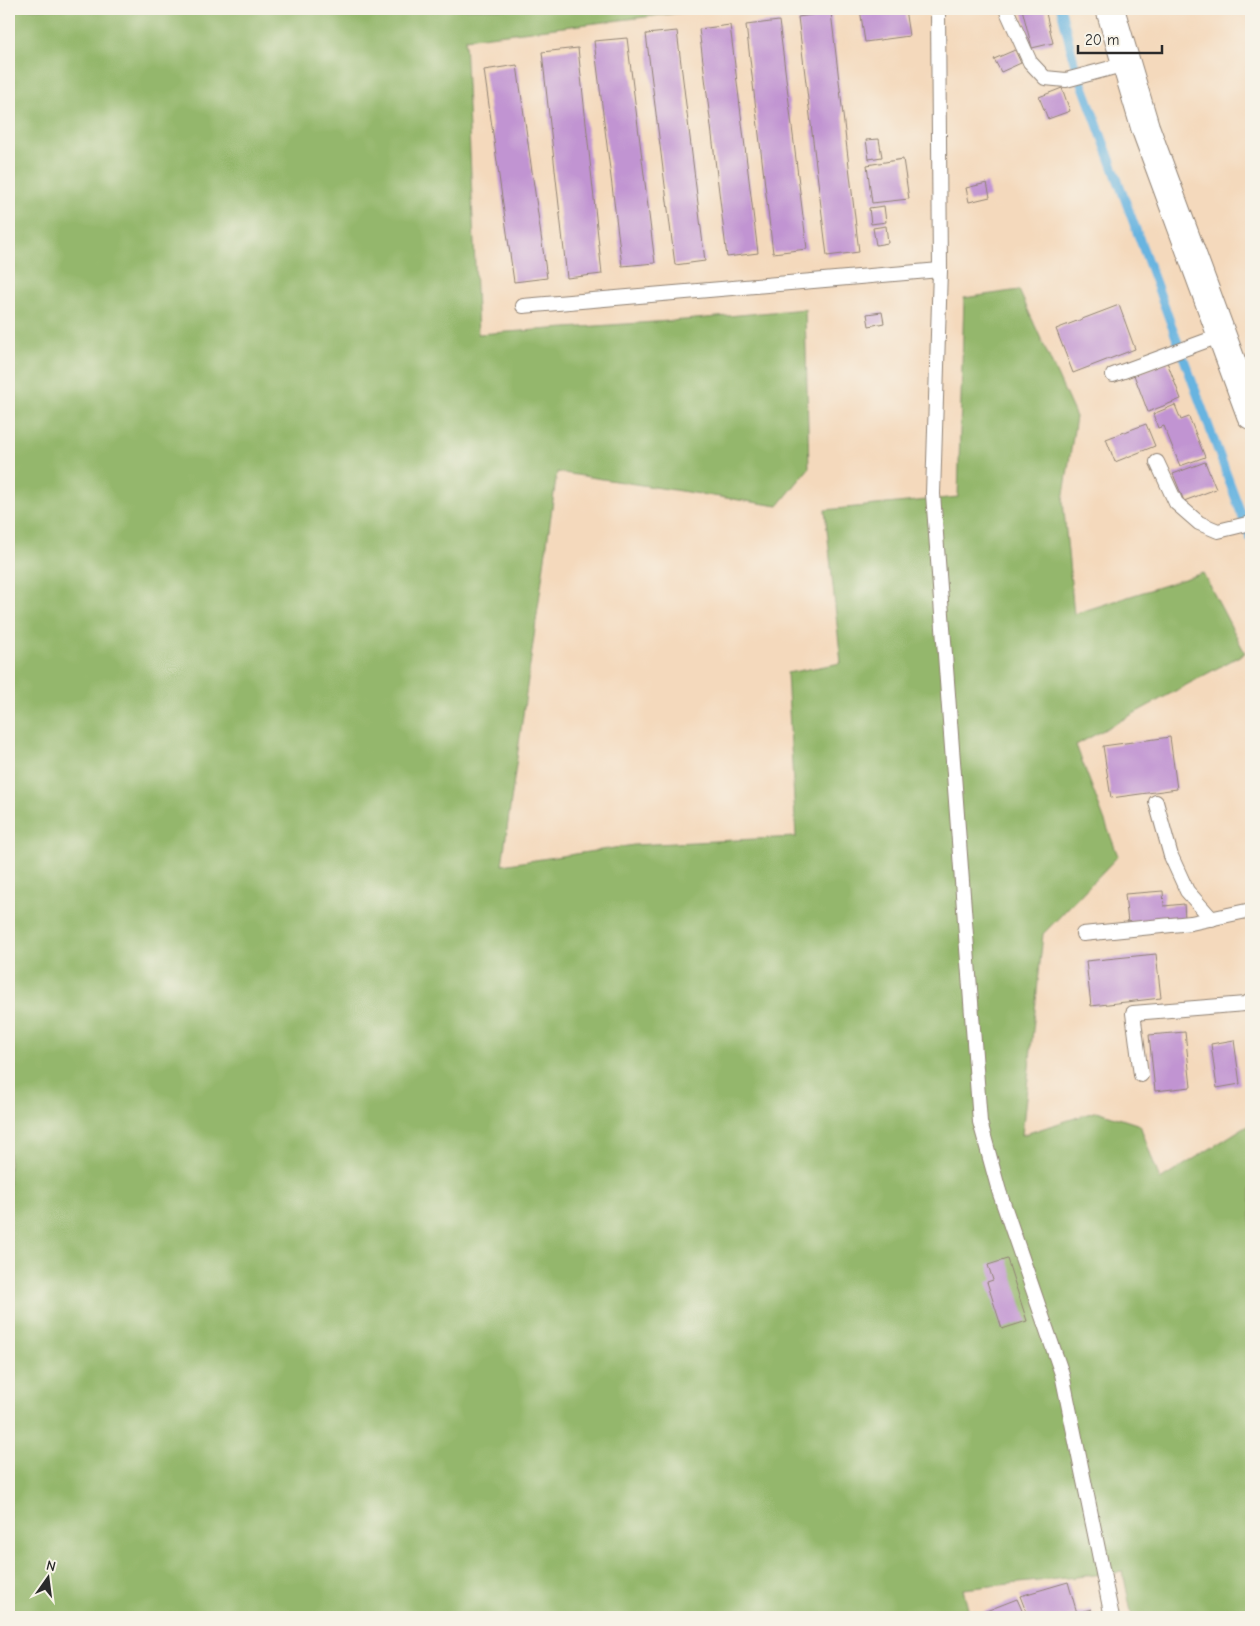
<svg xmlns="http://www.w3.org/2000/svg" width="1260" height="1626" font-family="'Comic Neue',sans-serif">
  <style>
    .forest { fill: #94b76c; stroke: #60714c }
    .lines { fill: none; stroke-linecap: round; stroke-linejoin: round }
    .stream { stroke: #67b4e0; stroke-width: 9 }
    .building { fill: #c194d2 }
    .lane-casing { stroke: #908274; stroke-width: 16 }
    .street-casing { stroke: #908274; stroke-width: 30 }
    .lane { stroke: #fff; stroke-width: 14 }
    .street { stroke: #fff; stroke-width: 28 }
  </style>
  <rect width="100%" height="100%" fill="#f7f3e8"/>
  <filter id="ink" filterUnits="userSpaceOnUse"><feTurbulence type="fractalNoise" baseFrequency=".02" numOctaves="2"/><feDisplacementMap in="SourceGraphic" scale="10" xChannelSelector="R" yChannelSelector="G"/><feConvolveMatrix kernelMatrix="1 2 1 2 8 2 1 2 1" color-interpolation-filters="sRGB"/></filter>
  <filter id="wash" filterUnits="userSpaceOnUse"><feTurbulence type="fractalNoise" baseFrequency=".0096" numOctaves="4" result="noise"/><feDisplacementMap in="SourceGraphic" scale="20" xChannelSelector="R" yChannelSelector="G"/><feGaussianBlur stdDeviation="1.12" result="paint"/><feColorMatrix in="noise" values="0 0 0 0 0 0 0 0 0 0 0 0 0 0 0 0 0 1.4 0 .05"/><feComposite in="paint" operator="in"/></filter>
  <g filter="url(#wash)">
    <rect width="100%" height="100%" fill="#f4d9bc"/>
    <!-- forest -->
    <path class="forest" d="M9,9H711L465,39L478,334L684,320L805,309L809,468L778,506L557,472L502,865L634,845L796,837L787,673L841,663L825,510L958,497L964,298L1019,290L1076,417L1063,501L1074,614L1203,573L1245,653L1076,745L1118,856L1043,934L1022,1135L1097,1111L1140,1125L1160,1180L1251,1123V1617H1132L1123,1572L963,1589L970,1617H9Z"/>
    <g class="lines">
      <!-- stream -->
      <path class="stream" d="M1061,9L1074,62L1251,540"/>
    </g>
    <g id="blocks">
      <!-- building -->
      <g class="building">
        <path d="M860,9H905L909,36L865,42Z"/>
        <path d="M1022,9H1045L1053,43L1032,48Z"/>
        <path d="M831,12L859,252L827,256L798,17Z"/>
        <path d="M779,21L807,249L773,253L746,25Z"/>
        <path d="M730,25L758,253L727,257L699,29Z"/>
        <path d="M677,31L705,261L675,265L646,34Z"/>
        <path d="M627,38L655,263L622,266L594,41Z"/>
        <path d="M578,48L602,274L567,278L542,52Z"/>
        <path d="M1015,50L1021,63L1001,72L994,59Z"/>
        <path d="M517,65L547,278L514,282L484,70Z"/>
        <path d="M1062,88L1070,111L1048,119L1039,97Z"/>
        <path d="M879,139L882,157L869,159L866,140Z"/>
        <path d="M903,159L909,199L872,203L867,165Z"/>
        <path d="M987,183L990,197L969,202L966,188Z"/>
        <path d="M884,206L886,222L871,224L869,208Z"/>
        <path d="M886,226L888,243L876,245L873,228Z"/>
        <path d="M1119,305L1135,349L1073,373L1056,329Z"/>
        <path d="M882,312L884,323L869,326L867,314Z"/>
        <path d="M1167,362L1181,399L1148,412L1134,375Z"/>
        <path d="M1175,405L1181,420L1189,417L1205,457L1180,466L1164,426L1158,428L1153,414Z"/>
        <path d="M1146,424L1155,446L1115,462L1106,439Z"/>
        <path d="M1205,462L1216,489L1184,501L1173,474Z"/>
        <path d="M1170,737L1177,789L1111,798L1103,746Z"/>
        <path d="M1163,891L1164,906L1184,904L1185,918L1128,923L1125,894Z"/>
        <path d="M1156,954L1161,998L1091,1006L1086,961Z"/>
        <path d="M1185,1032L1191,1087L1155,1091L1149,1035Z"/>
        <path d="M1234,1040L1240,1084L1217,1088L1211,1044Z"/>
        <path d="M1007,1259L1027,1321L1002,1329L987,1282L993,1280L988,1265Z"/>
        <path d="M1068,1582L1077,1613L1091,1609L1094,1617H1028L1020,1596Z"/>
        <path d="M1017,1599L1025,1617H983L981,1613Z"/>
      </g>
    </g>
  </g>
  <g filter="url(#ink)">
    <use href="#blocks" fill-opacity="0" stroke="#908274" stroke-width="1"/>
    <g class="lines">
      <!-- lane casing -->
      <g class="lane-casing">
        <g id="lane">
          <path d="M938,9L940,270L933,494L980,1122L999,1191L1062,1374L1112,1617"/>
          <path d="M1006,9L1030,62L1045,78L1066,80L1126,64"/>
          <path d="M523,306L940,270"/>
          <path d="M1113,375L1222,335"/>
          <path d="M1157,462L1176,503L1199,523L1218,531L1251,523"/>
          <path d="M1156,802L1171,856L1187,891L1212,919"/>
          <path d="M1083,934L1191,923L1251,910"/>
          <path d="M1141,1075L1133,1013L1245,1004L1251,1001"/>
        </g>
      </g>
      <!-- street casing -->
      <g class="street-casing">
        <path id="street" d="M1110,9L1145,127L1251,415"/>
      </g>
      <!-- lane -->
      <use href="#lane" class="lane"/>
      <!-- street -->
      <use href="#street" class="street"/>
    </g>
  </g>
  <!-- margin -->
  <rect width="1260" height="1626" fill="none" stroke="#f7f3e8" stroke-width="30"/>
  <!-- north arrow -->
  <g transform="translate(48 1578) rotate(14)" stroke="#f7f3e8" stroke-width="4" paint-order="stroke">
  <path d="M0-4L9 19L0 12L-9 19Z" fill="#2b2b2b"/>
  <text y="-8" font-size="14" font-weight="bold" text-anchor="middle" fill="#2b2b2b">N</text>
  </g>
  <!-- scale -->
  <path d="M1078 45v8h84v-8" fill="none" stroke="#2b2b2b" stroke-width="2.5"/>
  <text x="1085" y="45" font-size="15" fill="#2b2b2b" stroke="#f7f3e8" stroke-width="4" paint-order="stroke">20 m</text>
</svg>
